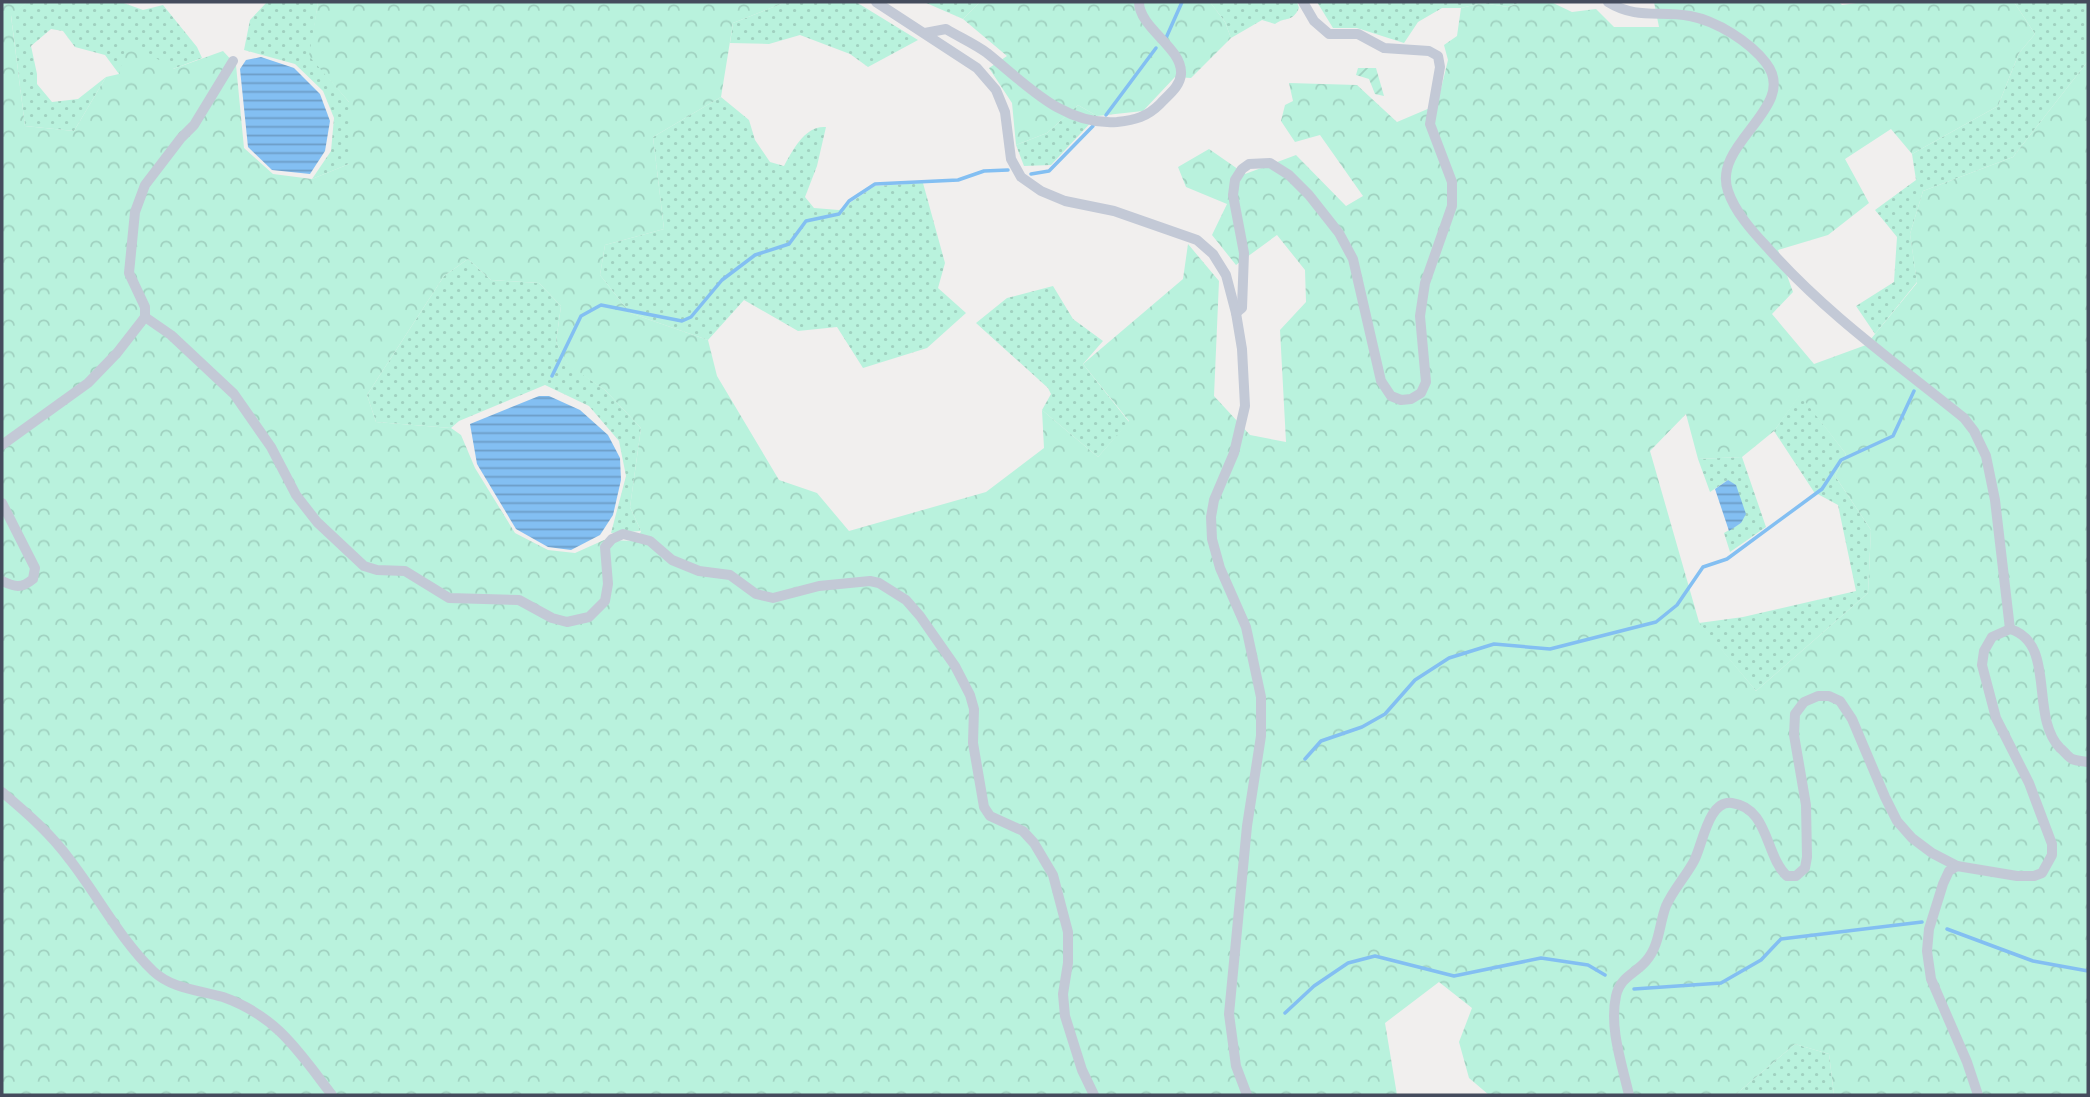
<svg xmlns="http://www.w3.org/2000/svg" width="2090" height="1097" font-family="Roboto,sans-serif">
  <style>
    .grass { fill: url(#grass-dots) }
    .forest { fill: url(#forest-crowns); fill-rule: evenodd }
    .garden { fill: url(#garden-furrows) }
    .water { fill: url(#water-rules) }
    .lines { fill: none; stroke-linecap: round; stroke-linejoin: round }
    .stream { stroke: #83bff2; stroke-width: 3.5 }
    .minor { stroke: #c3c9d6; stroke-width: 10 }
  </style>
  <defs>
    <pattern id="grass-dots" width="8" height="8" patternUnits="userSpaceOnUse" patternTransform="scale(1.75)"><rect width="8" height="8" fill="#b9f2dd"/><path d="M2 2h.1M6 6h.1" fill="none" stroke="#a0d1c0" stroke-width="1.8" stroke-linecap="round"/></pattern>
    <pattern id="forest-crowns" width="20" height="18" patternUnits="userSpaceOnUse" patternTransform="scale(1.75)"><rect width="20" height="18" fill="#b9f2dd"/><path d="M2 6a3 3 0 1 1 6 0M12 15a3 3 0 1 1 6 0" fill="none" stroke="#a0d1c0"/></pattern>
    <pattern id="garden-furrows" width="10" height="10" patternUnits="userSpaceOnUse" patternTransform="scale(1.75)"><rect width="10" height="10" fill="#b9f2dd"/><path d="M-1 1l2-2M0 10L10 0M9 11l2-2" fill="none" stroke="#a0d1c0"/></pattern>
    <pattern id="water-rules" width="6" height="5" patternUnits="userSpaceOnUse" patternTransform="scale(1.75)"><rect width="6" height="5" fill="#83bff2"/><path d="M0 2.5h6" fill="none" stroke="#6d9dc7"/></pattern>
  </defs>
  <rect width="100%" height="100%" fill="#f1efee"/>
  <!-- grass -->
  <g class="grass">
    <path d="M27,2H121L143,10L163,5L197,47L202,58L173,69L119,74L105,55L75,47L63,31L51,29L31,46L37,74V84L52,102L78,99L106,77L74,131L25,126L11,15Z"/>
    <path d="M267,2H318L310,56L349,102V164L312,179L331,151L334,118L323,91L295,64L244,50L250,20Z"/>
    <path d="M786,2H856L918,40L868,67L850,54L800,35L769,44L730,43L733,23Z"/>
    <path d="M924,2H980L963,19Z"/>
    <path d="M1210,2H1297L1299,8C1292,23 1286,16 1275,24L1262,20L1231,38L1225,22Z"/>
    <path d="M1317,2H1521L1508,7L1482,3L1461,8H1442L1418,22L1404,43L1357,28H1333Z"/>
    <path d="M2014,2H2088V61L2013,157L1923,191L1910,234L1917,282L1875,334L1856,306L1894,282L1897,237L1875,210L1916,180L1912,154L1998,106L2019,53L2035,34Z"/>
    <path d="M721,97L749,120L755,140L770,162L784,166C792,151 805,125 826,127L817,166L805,197L814,208L839,210L875,186L923,183L945,263L938,288L966,313L927,348L863,368L837,327L798,331L744,300L708,340L630,313L600,275L605,245L664,229L653,137Z"/>
    <path d="M1078,105L1097,116L1051,165L1024,166L1016,145L1047,133Z"/>
    <path d="M468,259L491,280L539,283L561,306L556,342L568,364L605,390L641,428L630,507L641,531L611,533L626,476L619,441L589,406L545,385L459,421L451,428L376,422L367,395L444,276Z"/>
    <path d="M1053,286L1073,319L1103,341L1083,364L1129,422L1098,457L1042,410L1051,394L1048,388L976,323L1007,298Z"/>
    <path d="M1800,394L1846,454L1835,476L1871,530L1868,593L1756,691L1699,623L1743,617L1856,591L1838,505L1814,492L1774,431Z"/>
    <path d="M1742,457L1766,527L1730,552L1724,533L1741,523L1728,480L1710,492L1698,459Z"/>
    <path d="M1795,1044L1829,1054L1834,1095H1735Z"/>
  </g>
  <!-- forest -->
  <g class="forest">
    <path d="M2,2H27L11,16L25,126L74,131L106,77L119,74L128,40L173,69L223,51L236,65L244,148L273,174L312,179L349,164V102L309,56L318,2H786L733,23L721,97L653,137L664,229L605,245L600,275L630,313L708,340L717,376L779,480L817,493L849,531L986,492L1044,448L1042,410L1098,457L1129,421L1083,364L1183,279L1188,244L1219,281L1214,396L1250,435L1286,442L1280,330L1306,302L1305,270L1277,235L1236,265L1212,235L1227,204L1186,187L1178,167L1209,149L1245,174L1296,155L1346,206L1363,196L1320,135L1295,142L1281,121L1285,105L1293,101L1289,83L1357,85L1397,122L1437,105L1448,60L1444,45L1457,36L1461,8L1482,3L1508,7L1521,2H1551L1572,12L1596,9L1614,27H1659L1654,2H1839L1842,5L1865,2H2014L2035,34L2019,53L1998,106L1912,154L1891,129L1845,159L1869,203L1828,235L1778,250L1793,292L1772,314L1814,364L1866,345L1917,283L1910,234L1923,191L2013,157L2088,61V1095H1834L1829,1054L1795,1044L1735,1095H1489L1469,1078L1459,1042L1472,1008L1439,982L1385,1023L1397,1095H2ZM468,259L491,280L539,283L561,306L556,342L568,365L605,390L641,428L630,507L641,531L637,541L604,540L575,553L548,550L515,533L475,468L461,435L451,428L376,422L367,395L444,276ZM1800,395L1846,454L1835,476L1871,530L1868,593L1756,691L1699,622L1650,451L1686,414L1698,459L1742,457L1774,431Z"/>
    <path d="M980,2H1210L1225,22L1231,38L1191,78L1175,77L1143,111L1097,116L1078,105L1047,133L1016,145L1012,103L989,68L1007,56L963,19Z"/>
  </g>
  <!-- garden -->
  <path class="garden" d="M1358,68H1376L1384,96L1375,94L1369,79L1356,75Z"/>
  <!-- water -->
  <g class="water">
    <path d="M261,57L294,68L320,94L330,121L325,151L310,174L272,170L248,147L240,69L246,60Z"/>
    <path d="M539,396H549L580,410L608,435L620,458L621,480L613,515L600,535L571,550L548,547L516,529L477,464L470,424Z"/>
    <path d="M1728,480L1736,485L1746,514L1741,523L1729,531L1715,489Z"/>
  </g>
  <g class="lines">
    <!-- stream -->
    <g class="stream">
      <path d="M1166,38L1182,2"/>
      <path d="M1106,115L1156,48"/>
      <path d="M1031,174L1049,171L1093,126"/>
      <path d="M552,376L581,316L601,305L682,321L691,317L722,280L755,255L789,244L806,221L839,214L849,201L875,184L958,180L984,171L1008,170"/>
      <path d="M1305,759L1321,741L1362,727L1385,714L1415,680L1449,658L1494,644L1550,649L1656,622L1677,605L1703,567L1727,559L1822,489L1841,460L1893,436L1914,391"/>
      <path d="M1947,929L2033,961L2088,971"/>
      <path d="M1634,989L1721,983L1761,960L1781,939L1922,922"/>
      <path d="M1285,1013L1314,986L1348,963L1375,956L1454,976L1541,958L1588,965L1605,975"/>
    </g>
    <!-- minor -->
    <g class="minor">
      <path d="M876,2L977,68L996,90L1005,112L1011,159L1021,177L1041,191L1065,201L1114,211L1197,240L1213,254L1226,275L1236,313L1242,349L1245,406L1234,453L1214,500L1211,517L1212,539L1220,568L1246,627L1261,697V736L1247,826L1229,1014L1236,1066L1247,1095"/>
      <path d="M1608,2C1637,20 1660,10 1690,16C1717,21 1750,42 1766,63C1800,107 1711,143 1728,191C1735,212 1752,231 1767,247C1825,313 1896,363 1964,418L1974,431L1986,456L1995,500L2010,629"/>
      <path d="M925,33L946,29C959,37 975,44 987,53C1026,84 1063,126 1117,122C1135,120 1147,117 1160,104C1168,95 1180,87 1181,74C1183,48 1139,28 1139,2"/>
      <path d="M1236,313L1242,308L1244,253L1233,195L1235,180L1242,169L1249,164L1270,163L1289,175L1309,195L1339,233L1353,259L1381,381L1391,396L1401,400L1411,399L1421,393L1426,382L1420,316L1425,283L1452,206V182L1430,124L1440,67L1438,56L1429,51L1384,48L1358,34H1329L1314,21L1303,2"/>
      <path d="M145,317V307L129,273L135,212L145,185L181,138L194,125L233,61"/>
      <path d="M2,445L88,383L117,353L145,317L171,335L234,394L271,447L296,495L317,522L364,566L377,570L405,571L449,598L519,600L552,618L567,622L589,617L605,601L608,584L605,547L612,539L623,534L650,541L672,560L699,571L730,575L756,594L773,598L819,586L870,581L879,583L906,600L920,616L955,666L970,695L974,709L973,743L984,807L990,816L1023,831L1034,843L1053,875L1068,932V963L1063,994L1065,1016L1082,1070L1094,1095"/>
      <path d="M2,503L35,568L33,579C21,589 15,587 2,581"/>
      <path d="M2,792C27,813 51,834 70,860C98,896 120,939 153,971C172,989 199,990 223,997C277,1016 299,1052 332,1095"/>
      <path d="M1629,1095C1622,1064 1609,1028 1616,996C1620,977 1635,974 1646,961C1660,945 1659,924 1666,906C1673,890 1686,876 1694,861C1703,844 1708,800 1732,803C1769,808 1765,856 1787,876H1796L1805,868L1807,857L1806,805L1794,735L1795,714L1804,702L1818,696H1829L1840,701L1852,719L1885,797L1897,821L1912,838L1932,853L1957,866"/>
      <path d="M1978,1095L1967,1062L1931,979L1927,951L1929,929L1943,884L1949,871L1957,866L2017,876H2034L2042,873L2052,855V844L2029,783L1996,718L1982,665L1984,651L1992,637L2010,629C2057,643 2029,716 2060,748C2064,751 2068,757 2072,759C2077,761 2083,761 2088,762"/>
    </g>
  </g>
  <!-- border -->
  <rect width="2090" height="1097" fill="none" stroke="#454c5d" stroke-width="7"/>
</svg>
